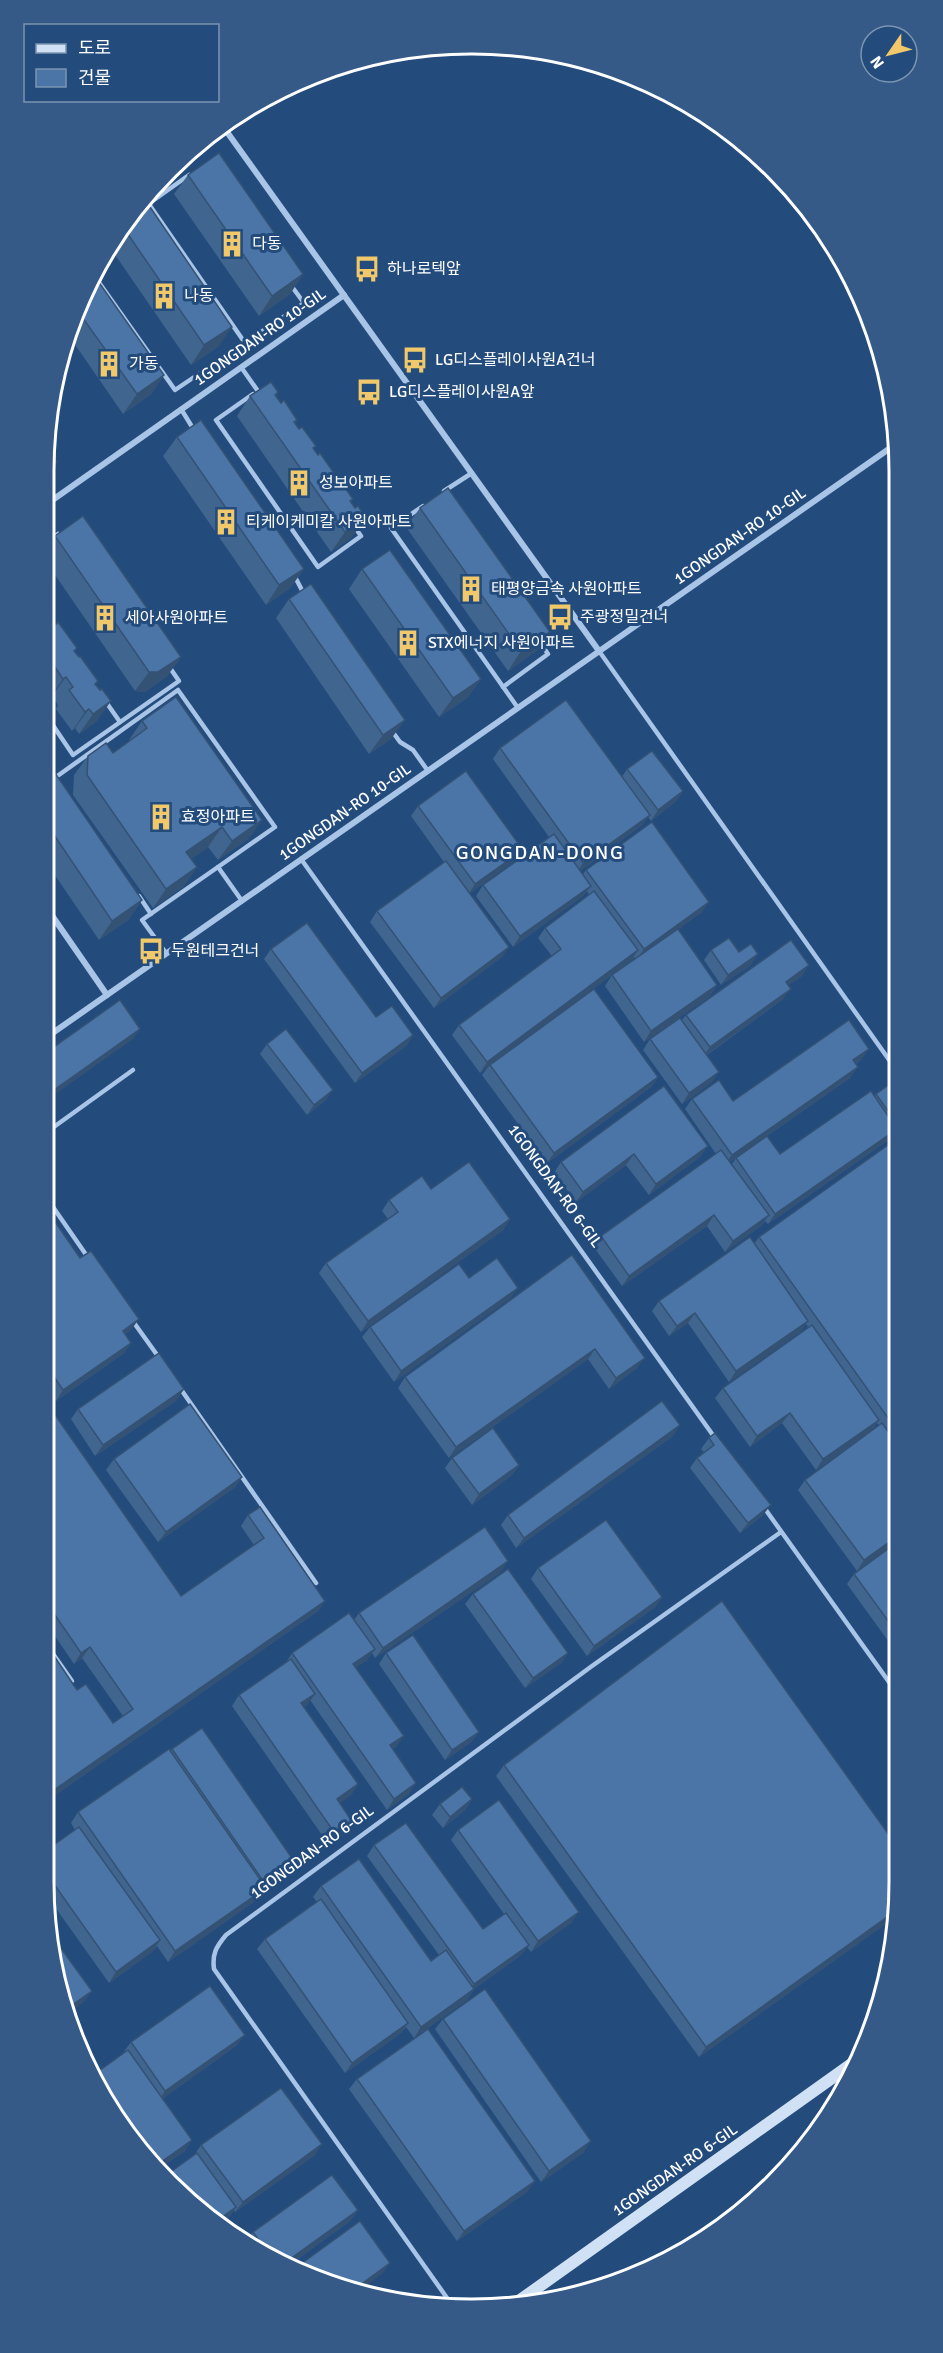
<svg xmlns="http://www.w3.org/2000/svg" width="943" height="2353" font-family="Signika,'Noto Sans KR',sans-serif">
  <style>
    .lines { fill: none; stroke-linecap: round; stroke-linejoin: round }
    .lane { stroke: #a8c4e6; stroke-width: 4.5 }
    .street { stroke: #a8c4e6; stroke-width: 6 }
    .secondary { stroke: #d1e1f5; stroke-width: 12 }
    .wall { fill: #40658f }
    .shaded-wall { fill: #345274 }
    .building { fill: #4b75a6; stroke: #345274; stroke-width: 1.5 }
    .labels { text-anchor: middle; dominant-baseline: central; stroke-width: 6; stroke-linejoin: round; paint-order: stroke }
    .poi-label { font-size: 16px; fill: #fff; stroke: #234c7d; text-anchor: start }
    .street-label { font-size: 16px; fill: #fff; stroke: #234c7d }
    .quarter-label { font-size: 20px; letter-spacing: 1.5px; fill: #fff; stroke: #234c7d }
    .rim { fill: none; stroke: #fff; stroke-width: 3 }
  </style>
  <rect width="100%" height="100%" fill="#234c7d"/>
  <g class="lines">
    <!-- lane -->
    <g class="lane">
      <path d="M144,197L245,343"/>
      <path d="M130,217L189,175"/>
      <path d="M93,274L175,390L304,303L290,284"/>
      <path d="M241,367L260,394"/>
      <path d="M253,394L216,420L318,567L361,536L354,526"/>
      <path d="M181,409L194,430"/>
      <path d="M444,491L472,473"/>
      <path d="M423,506L391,528L518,708"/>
      <path d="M44,544L58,534"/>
      <path d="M294,575L304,594"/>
      <path d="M599,651L897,1071"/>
      <path d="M503,687L548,654L539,641"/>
      <path d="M106,702L120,722"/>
      <path d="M44,712L73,755L179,681L168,665"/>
      <path d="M392,731L400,742L413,750L428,771"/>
      <path d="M44,770L56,777L178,690L275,827L218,867L242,901"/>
      <path d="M301,859L715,1438"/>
      <path d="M139,896L151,914"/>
      <path d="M166,953L142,920L218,867"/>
      <path d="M44,1134L133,1070"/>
      <path d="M44,1194L89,1259"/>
      <path d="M132,1320L160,1359"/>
      <path d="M180,1388L316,1583"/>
      <path d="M763,1506L899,1696"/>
      <path d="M44,1641L72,1681"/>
      <path d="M452,2305L214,1969C212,1954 216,1947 226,1935L592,1666L781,1532"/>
    </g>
    <!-- street -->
    <g class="street">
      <path d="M222,125L599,651"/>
      <path d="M44,506L344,295"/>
      <path d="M44,904L107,995"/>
      <path d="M44,1039L896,444"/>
    </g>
    <!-- secondary -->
    <path class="secondary" d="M516,2303L853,2063"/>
  </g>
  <!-- wall -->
  <g class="wall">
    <path d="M188,175L303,274L290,294L259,316L174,194Z"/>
    <path d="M124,226L219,346L191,365L109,246Z"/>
    <path d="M93,274L164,375L151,394L123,414L67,333Z"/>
    <path d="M278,392L276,396L281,403L297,420L295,423L337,483L353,499L351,502L352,537L331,552L237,416L250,396Z"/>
    <path d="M177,437L304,569L290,588L266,605L163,456Z"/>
    <path d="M420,508L550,632L536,651L508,671L406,527Z"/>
    <path d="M55,536L181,657L167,676L145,692L135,691L44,559V552Z"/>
    <path d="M362,569L481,679L467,698L439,717L349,589Z"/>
    <path d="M289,599L391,739L369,754L276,618Z"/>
    <path d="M44,600L52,619L96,685L97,721L79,734L75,728L72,731L56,709L58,705L52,696L49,698L44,690Z"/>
    <path d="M142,721L262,820L248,839L218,860L208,847L191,859L197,867L183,887L153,908L73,795L74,775L88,756L113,753L129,741V740Z"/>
    <path d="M500,748L622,777L627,769L683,791L675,802L651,821L648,817L642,825L580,871L583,874L586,870L702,912L678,929L717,985L710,996L644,1042L605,986L612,975L636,959L634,957L631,961L544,1025L658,1077L651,1087L547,1163L482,1075L489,1066L480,1073L452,1035L459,1025L552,956L538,938L545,928L589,895L587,891L583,896L513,947L476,896L483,885L549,837L493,759Z"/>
    <path d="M44,757L142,900L128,920L99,940L44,859Z"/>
    <path d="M418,806L523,850L515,860L470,893L502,957L434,1008L370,922L377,911L444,862L411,816Z"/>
    <path d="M271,949L376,1017L413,1035L406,1046L355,1083L264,959Z"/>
    <path d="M711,950L739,952L751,965L721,985L704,960Z"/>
    <path d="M802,976L788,985L783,999L707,1055L712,1082L682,1104L643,1050L650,1039L682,1020L686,1015Z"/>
    <path d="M267,1044L326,1100L307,1115L260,1054Z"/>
    <path d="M862,1059L856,1064L850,1078L730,1162L732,1164L736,1158L780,1154L875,1097L876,1094L897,1088L898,1130L895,1132L890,1139L768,1224L765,1221L761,1226L725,1252L707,1226L622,1286L593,1246L601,1236L716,1154L685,1109L692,1099L733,1101Z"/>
    <path d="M664,1086L701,1156L649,1195L626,1165L576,1202L554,1173L561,1162Z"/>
    <path d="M898,1158L899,1540L857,1571L798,1490L805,1480L879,1426L877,1423L872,1430L816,1470L782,1423L750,1447L715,1398L723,1388L808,1327L806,1324L801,1331L729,1382L688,1323L669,1336L652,1311L659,1301L754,1244L759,1237Z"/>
    <path d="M431,1189L510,1219L503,1230L361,1332L319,1273L326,1263L388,1219L382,1211L389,1200Z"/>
    <path d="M44,1222L131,1330L125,1334L131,1343L124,1353L56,1401L44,1383Z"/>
    <path d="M572,1255L637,1368L609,1389L588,1359L449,1458L398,1388L405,1377Z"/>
    <path d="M469,1278L518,1288L510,1298L394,1382L362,1337L370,1327Z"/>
    <path d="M44,1399L181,1596L254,1545L241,1526L248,1515L325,1601L318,1611L44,1803V1641L77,1690L113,1723L123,1716L82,1658L74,1664L44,1620Z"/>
    <path d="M177,1400L95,1456L71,1419L78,1409Z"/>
    <path d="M673,1436L516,1548L501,1525L508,1515Z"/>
    <path d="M709,1438L763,1515L740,1533L690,1468L697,1458L704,1452L701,1449Z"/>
    <path d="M452,1458L519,1465L512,1475L472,1505L445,1468Z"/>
    <path d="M114,1459L242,1477L235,1487L158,1542L106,1470Z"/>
    <path d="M899,1541V1656L847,1584L854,1574Z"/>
    <path d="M538,1568L662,1597L655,1607L587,1656L531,1579Z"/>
    <path d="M501,1572L375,1658L372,1653L367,1660L356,1667L397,1746L392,1749L409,1794L387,1810L310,1700L308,1704L304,1707L358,1784L351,1795L339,1803L346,1833L329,1845L232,1706L239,1695L285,1664L292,1653L354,1620L359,1613Z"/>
    <path d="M473,1594L568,1653L561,1663L525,1688L465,1604Z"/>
    <path d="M386,1653L479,1732L471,1742L445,1760L379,1664Z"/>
    <path d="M172,1749L296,1864L289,1875L262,1893L258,1899L168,1962L157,1946L153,1951L109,1983L45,1893L44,1881V1852L75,1830L71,1823L78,1812L170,1751Z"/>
    <path d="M504,1765L900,1881L894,1918L699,2057L496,1776Z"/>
    <path d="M472,1799L465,1810L443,1828L432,1815L440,1804Z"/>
    <path d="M458,1830L572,1922L531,1952L527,1947L521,1955L474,1989L467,2000L414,2038L406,2027L401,2033L345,2073L257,1949L265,1939L317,1902L313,1897L321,1886L431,1961L439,1955L367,1856L374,1845L483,1929L504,1914L451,1840Z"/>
    <path d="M443,2019L584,2152L541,2182L435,2029Z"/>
    <path d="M131,2042L237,2045L162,2099L185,2151L157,2170L149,2163L123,2053Z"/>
    <path d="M357,2079L528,2191L457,2241L349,2089Z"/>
    <path d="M201,2145L315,2155L235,2212L234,2210L228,2218L195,2154Z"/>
    <path d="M358,2210L350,2221L288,2266L258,2252L246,2242L253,2232Z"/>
  </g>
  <!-- shaded-wall -->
  <g class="shaded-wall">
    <path d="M303,274L290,294L259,316L272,296Z"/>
    <path d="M232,327L219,346L191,365L204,345Z"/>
    <path d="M164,375L151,394L123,414L137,394Z"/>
    <path d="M57,462L44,481V482V471Z"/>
    <path d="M366,518L352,537L331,552L345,532Z"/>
    <path d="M304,569L290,588L266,605L279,585Z"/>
    <path d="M550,632L536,651L508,671L521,651Z"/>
    <path d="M181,657L167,676L145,692L135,691L149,672Z"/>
    <path d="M66,677L52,696L49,698L63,679Z"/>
    <path d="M481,679L467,698L439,717L453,698Z"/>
    <path d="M111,701L97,721L79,734L93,714Z"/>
    <path d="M89,709L75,728L72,731L85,712Z"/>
    <path d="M405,720L391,739L369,754L383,735Z"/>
    <path d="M683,791L675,802L651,821L658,810Z"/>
    <path d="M650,815L642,825L576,874L583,863Z"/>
    <path d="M262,820L248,839L218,860L232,841Z"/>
    <path d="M222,827L208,847L173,872L186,852Z"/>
    <path d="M523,850L515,860L468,895L475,884Z"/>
    <path d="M197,867L183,887L153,908L166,889Z"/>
    <path d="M591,886L583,896L513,947L520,936Z"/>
    <path d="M142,900L128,920L99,940L112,921Z"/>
    <path d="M709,902L702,912L636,960L644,949Z"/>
    <path d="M509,947L502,957L434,1008L441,998Z"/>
    <path d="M638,950L631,961L480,1073L487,1062Z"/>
    <path d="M758,954L751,965L721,985L728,975Z"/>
    <path d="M809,965L802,976L778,992L786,982Z"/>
    <path d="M717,985L710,996L644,1042L651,1031Z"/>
    <path d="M791,989L783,999L702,1058L710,1047Z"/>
    <path d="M140,1029L133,1039L44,1102V1097Z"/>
    <path d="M413,1035L406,1046L355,1083L362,1073Z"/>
    <path d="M869,1049L862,1059L846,1071L853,1060Z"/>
    <path d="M858,1067L850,1078L724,1166L732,1155Z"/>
    <path d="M719,1072L712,1082L682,1104L689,1093Z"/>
    <path d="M658,1077L651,1087L547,1163L554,1153Z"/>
    <path d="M333,1090L326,1100L307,1115L314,1105Z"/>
    <path d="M898,1125V1130L895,1132L890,1139L768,1224L775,1214L892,1132Z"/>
    <path d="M708,1146L701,1156L649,1195L656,1184Z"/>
    <path d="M634,1154L626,1165L576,1202L583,1192Z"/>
    <path d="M714,1215L707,1226L622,1286L629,1276Z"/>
    <path d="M769,1215L761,1226L725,1252L733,1241Z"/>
    <path d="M510,1219L503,1230L361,1332L368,1321Z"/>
    <path d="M518,1288L510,1298L394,1382L401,1371Z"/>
    <path d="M695,1313L688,1323L669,1336L677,1326Z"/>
    <path d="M139,1319L131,1330L115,1341L123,1331Z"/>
    <path d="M808,1321L801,1331L729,1382L736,1371Z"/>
    <path d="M131,1343L124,1353L56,1401L63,1390Z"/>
    <path d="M595,1349L588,1359L449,1458L456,1447Z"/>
    <path d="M645,1358L637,1368L609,1389L616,1378Z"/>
    <path d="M184,1389L177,1400L95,1456L103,1445Z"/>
    <path d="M790,1413L782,1423L750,1447L757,1436Z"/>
    <path d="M879,1420L872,1430L816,1470L823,1459Z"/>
    <path d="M680,1425L673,1436L516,1548L524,1538Z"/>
    <path d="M519,1465L512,1475L472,1505L479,1494Z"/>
    <path d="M242,1477L235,1487L158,1542L166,1532Z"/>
    <path d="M771,1505L763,1515L740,1533L748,1523Z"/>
    <path d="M899,1535V1540L857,1571L864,1560Z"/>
    <path d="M508,1561L501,1572L375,1658L383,1648Z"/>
    <path d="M662,1597L655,1607L587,1656L594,1646Z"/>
    <path d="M325,1601L318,1611L44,1803V1797Z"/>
    <path d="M90,1647L82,1658L74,1664L81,1653Z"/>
    <path d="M375,1649L367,1660L346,1674L353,1664Z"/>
    <path d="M568,1653L561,1663L525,1688L533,1678Z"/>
    <path d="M315,1694L308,1704L294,1714L301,1703Z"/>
    <path d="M479,1732L471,1742L445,1760L452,1750Z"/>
    <path d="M404,1736L397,1746L382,1756L390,1745Z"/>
    <path d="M416,1783L409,1794L387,1810L394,1799Z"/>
    <path d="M358,1784L351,1795L330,1810L337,1799Z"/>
    <path d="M472,1799L465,1810L443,1828L450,1817Z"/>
    <path d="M353,1823L346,1833L329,1845L336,1835Z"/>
    <path d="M296,1864L289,1875L262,1893L258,1899L168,1962L175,1951L262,1890L266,1885Z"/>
    <path d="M579,1912L572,1922L531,1952L538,1941Z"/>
    <path d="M894,1912V1918L699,2057L706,2047Z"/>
    <path d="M160,1940L153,1951L109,1983L116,1972Z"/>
    <path d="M529,1945L521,1955L467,1994L474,1989L467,2000L414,2038L421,2027L467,1994L474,1984Z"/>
    <path d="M92,1991L84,2002L66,2015L65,2010Z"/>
    <path d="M408,2023L401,2033L345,2073L352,2063Z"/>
    <path d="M245,2035L237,2045L158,2102L165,2091Z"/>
    <path d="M192,2140L185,2151L157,2170L154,2167Z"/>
    <path d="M591,2141L584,2152L541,2182L549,2171Z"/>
    <path d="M322,2144L315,2155L235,2212L243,2202Z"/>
    <path d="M535,2181L528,2191L457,2241L464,2231Z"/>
    <path d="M236,2207L228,2218L222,2223L218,2220Z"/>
    <path d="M358,2210L350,2221L288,2266L283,2264Z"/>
    <path d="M390,2263L383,2273L357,2292L352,2291Z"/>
  </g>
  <!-- building -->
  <g class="building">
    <path d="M219,153L303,274L272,296L188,175Z"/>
    <path d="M150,207L232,327L204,345L123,227Z"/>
    <path d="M93,274L164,375L137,394L77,310Z"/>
    <path d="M271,382L278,392L275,395L281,403L284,400L297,420L294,422L299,429L302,427L316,446L313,448L318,455L320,453L334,473L331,475L337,483L340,481L353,499L350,501L355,508L358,506L366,518L345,532L250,396Z"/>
    <path d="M201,420L304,569L279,585L177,437Z"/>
    <path d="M47,447L57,462L44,471Z"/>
    <path d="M448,488L550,632L521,651L420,508Z"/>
    <path d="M83,516L181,657L158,672H149L55,536Z"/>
    <path d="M390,550L481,679L453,698L362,569Z"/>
    <path d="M311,584L405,720L383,735L289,599Z"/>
    <path d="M44,600L55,615L52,618L56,624L58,622L77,648L74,651L79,657L80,656L98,681L95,684L100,690L102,689L111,701L93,714L89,709L85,712L69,690L73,687L66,677L63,679L48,657L52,655L44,644Z"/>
    <path d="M176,697L262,820L232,841L222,827L186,852L197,867L166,889L87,775L88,756L106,743L113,753L147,728L142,721Z"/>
    <path d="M566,700L650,815L583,863L500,748Z"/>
    <path d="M652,751L683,791L658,810L627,769Z"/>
    <path d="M44,757L142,900L112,921L44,820Z"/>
    <path d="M466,771L523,850L475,884L418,806Z"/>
    <path d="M652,822L709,902L644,949L586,870Z"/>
    <path d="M554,834L591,886L520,936L483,885Z"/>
    <path d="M446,861L509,947L441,998L377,911Z"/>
    <path d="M594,891L638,950L487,1062L459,1025L561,949L545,928Z"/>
    <path d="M307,923L376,1017L392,1006L413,1035L362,1073L271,949Z"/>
    <path d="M678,929L717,985L651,1031L612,975Z"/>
    <path d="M729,938L739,952L751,944L758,954L728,975L711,950Z"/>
    <path d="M791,940L809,965L786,982L791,989L710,1047L686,1015Z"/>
    <path d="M594,989L658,1077L554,1153L490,1065Z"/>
    <path d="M120,1000L140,1029L44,1097V1054Z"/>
    <path d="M680,1018L719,1072L689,1093L650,1039Z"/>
    <path d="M849,1020L869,1049L853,1060L858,1067L732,1155L692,1099L719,1080L733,1101Z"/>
    <path d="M286,1029L333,1090L314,1105L267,1044Z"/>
    <path d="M893,1082L897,1088L898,1125L876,1094Z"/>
    <path d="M664,1086L708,1146L656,1184L634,1154L583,1192L561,1162Z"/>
    <path d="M871,1091L897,1129L775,1214L736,1158L767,1136L780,1154Z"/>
    <path d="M888,1145L898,1158V1432L759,1237Z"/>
    <path d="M721,1150L769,1215L733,1241L714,1215L629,1276L601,1236Z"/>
    <path d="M469,1162L510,1219L368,1321L326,1263L398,1212L389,1200L422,1176L431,1189Z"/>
    <path d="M51,1216L80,1258L91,1251L139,1319L123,1331L131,1343L63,1390L44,1362V1222Z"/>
    <path d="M750,1237L808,1321L736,1371L695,1313L677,1326L659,1301Z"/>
    <path d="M572,1255L645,1358L616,1378L595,1349L456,1447L405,1377Z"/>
    <path d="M497,1258L518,1288L401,1371L370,1327L459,1264L469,1278Z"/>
    <path d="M812,1325L879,1420L823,1459L790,1413L757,1436L723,1388Z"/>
    <path d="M159,1353L184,1389L103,1445L78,1409Z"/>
    <path d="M44,1399L181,1596L264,1538L248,1515L260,1507L325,1601L44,1797V1641L77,1690L86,1684L113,1723L133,1709L90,1647L81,1653L44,1599Z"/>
    <path d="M662,1401L680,1425L524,1538L508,1515Z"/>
    <path d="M190,1404L242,1477L166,1532L114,1459Z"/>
    <path d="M882,1423L898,1445L899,1535L864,1560L805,1480Z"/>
    <path d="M493,1428L519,1465L479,1494L452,1458Z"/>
    <path d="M715,1433L771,1505L748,1523L697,1458L714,1445L709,1438Z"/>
    <path d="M606,1520L662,1597L594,1646L538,1568Z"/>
    <path d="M485,1527L508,1561L383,1648L359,1613Z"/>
    <path d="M899,1541V1636L854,1574Z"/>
    <path d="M508,1569L568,1653L533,1678L473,1594Z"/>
    <path d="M722,1601L899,1849L900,1881L894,1912L706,2047L504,1765Z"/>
    <path d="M349,1613L375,1649L353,1664L404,1736L390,1745L416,1783L394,1799L292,1653Z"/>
    <path d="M413,1635L479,1732L452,1750L386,1653Z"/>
    <path d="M291,1659L315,1694L301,1703L358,1784L337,1799L353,1823L336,1835L239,1695Z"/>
    <path d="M202,1728L296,1864L266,1885L172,1749Z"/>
    <path d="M169,1749L266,1888L175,1951L78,1812Z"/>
    <path d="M462,1787L472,1799L450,1817L440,1804Z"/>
    <path d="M499,1800L579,1912L538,1941L458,1830Z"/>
    <path d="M406,1823L483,1929L506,1913L529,1945L474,1984L374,1845Z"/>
    <path d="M79,1827L160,1940L116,1972L44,1870V1852Z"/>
    <path d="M359,1859L431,1961L446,1950L474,1989L421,2027L321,1886Z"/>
    <path d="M321,1899L408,2023L352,2063L265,1939Z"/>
    <path d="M52,1936L92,1991L65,2010Z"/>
    <path d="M210,1986L245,2035L165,2091L131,2042Z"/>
    <path d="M485,1989L591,2141L549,2171L443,2019Z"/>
    <path d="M428,2029L535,2181L464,2231L357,2079Z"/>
    <path d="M128,2050L192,2140L154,2167L149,2163L101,2095L92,2076Z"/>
    <path d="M281,2088L322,2144L243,2202L201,2145Z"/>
    <path d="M197,2153L236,2207L218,2220L165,2176Z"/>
    <path d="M332,2175L358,2210L283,2264L272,2259L253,2232Z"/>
    <path d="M360,2221L390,2263L352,2291L334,2287L294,2269Z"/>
    <path d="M230,2222L243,2240L225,2225Z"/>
  </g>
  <!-- icons -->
  <defs>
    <g id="building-bare" transform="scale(2.07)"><path d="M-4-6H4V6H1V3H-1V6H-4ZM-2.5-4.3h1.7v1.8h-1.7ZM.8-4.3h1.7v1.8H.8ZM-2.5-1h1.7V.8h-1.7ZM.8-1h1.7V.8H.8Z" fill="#f1c96b" stroke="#234c7d" stroke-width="2.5" paint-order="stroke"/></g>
    <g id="bus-bare" transform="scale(2.07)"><path d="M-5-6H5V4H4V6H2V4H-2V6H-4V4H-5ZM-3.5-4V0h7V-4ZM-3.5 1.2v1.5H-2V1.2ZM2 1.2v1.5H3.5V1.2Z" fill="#f1c96b" stroke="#234c7d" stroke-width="2.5" paint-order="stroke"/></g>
  </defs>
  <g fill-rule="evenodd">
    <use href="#building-bare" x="232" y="244"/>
    <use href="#bus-bare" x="367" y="269"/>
    <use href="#building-bare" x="164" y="296"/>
    <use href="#bus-bare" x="415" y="360"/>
    <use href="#building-bare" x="109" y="364"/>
    <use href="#bus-bare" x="369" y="392"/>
    <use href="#building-bare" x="299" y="483"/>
    <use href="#building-bare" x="226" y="522"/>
    <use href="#building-bare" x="471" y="589"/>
    <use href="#bus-bare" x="560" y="617"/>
    <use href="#building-bare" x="105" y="618"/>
    <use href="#building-bare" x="408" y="643"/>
    <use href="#building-bare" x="161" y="817"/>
    <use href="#bus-bare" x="151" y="951"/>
  </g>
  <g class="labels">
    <!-- poi labels -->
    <g class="poi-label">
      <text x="252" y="244">다동</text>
      <text x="387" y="269">하나로텍앞</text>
      <text x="184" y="296">나동</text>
      <text x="435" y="360">LG디스플레이사원A건너</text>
      <text x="129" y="364">가동</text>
      <text x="389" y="392">LG디스플레이사원A앞</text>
      <text x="319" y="483">성보아파트</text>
      <text x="246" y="522">티케이케미칼 사원아파트</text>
      <text x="491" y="589">태평양금속 사원아파트</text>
      <text x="580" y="617">주광정밀건너</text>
      <text x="125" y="618">세아사원아파트</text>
      <text x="428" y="643">STX에너지 사원아파트</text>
      <text x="181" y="817">효정아파트</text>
      <text x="171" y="951">두원테크건너</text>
    </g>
    <!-- street labels -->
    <g class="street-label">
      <text transform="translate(260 337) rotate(-35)">1GONGDAN-RO 10-GIL</text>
      <text transform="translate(740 536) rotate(-35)">1GONGDAN-RO 10-GIL</text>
      <text transform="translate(345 812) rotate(-35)">1GONGDAN-RO 10-GIL</text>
      <text transform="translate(555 1186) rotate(54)">1GONGDAN-RO 6-GIL</text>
      <text transform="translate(312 1852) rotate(-36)">1GONGDAN-RO 6-GIL</text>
      <text transform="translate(675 2170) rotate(-35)">1GONGDAN-RO 6-GIL</text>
    </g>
    <!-- quarter labels -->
    <g class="quarter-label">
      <text x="540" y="852">GONGDAN-DONG</text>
    </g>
  </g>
  <!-- crop -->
  <path d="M0 0H943V2353H0ZM471 54H472A417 417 0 0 1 889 471V1882A417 417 0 0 1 472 2299H471A417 417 0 0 1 54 1882V471A417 417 0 0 1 471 54Z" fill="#355a87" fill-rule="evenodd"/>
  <path class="rim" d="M471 54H472A417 417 0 0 1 889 471V1882A417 417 0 0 1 472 2299H471A417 417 0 0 1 54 1882V471A417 417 0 0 1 471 54Z"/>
  <!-- legend -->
  <rect x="24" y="24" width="195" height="78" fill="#234c7d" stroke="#7b94b1" stroke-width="1.5"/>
  <rect x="36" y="44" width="30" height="9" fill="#d1e1f5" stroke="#7b94b1" stroke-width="1.5"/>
  <text x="78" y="54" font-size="18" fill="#ffffff">도로</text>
  <rect x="36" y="69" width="30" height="18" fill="#4b75a6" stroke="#7b94b1" stroke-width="1.5"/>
  <text x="78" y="84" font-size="18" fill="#ffffff">건물</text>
  <!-- north arrow -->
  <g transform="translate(889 54) rotate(235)"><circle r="28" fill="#234c7d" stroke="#7b94b1" stroke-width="1.5"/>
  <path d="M0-4.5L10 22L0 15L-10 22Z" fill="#f1c96b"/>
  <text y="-9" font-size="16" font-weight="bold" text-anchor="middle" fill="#ffffff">N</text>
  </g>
</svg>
